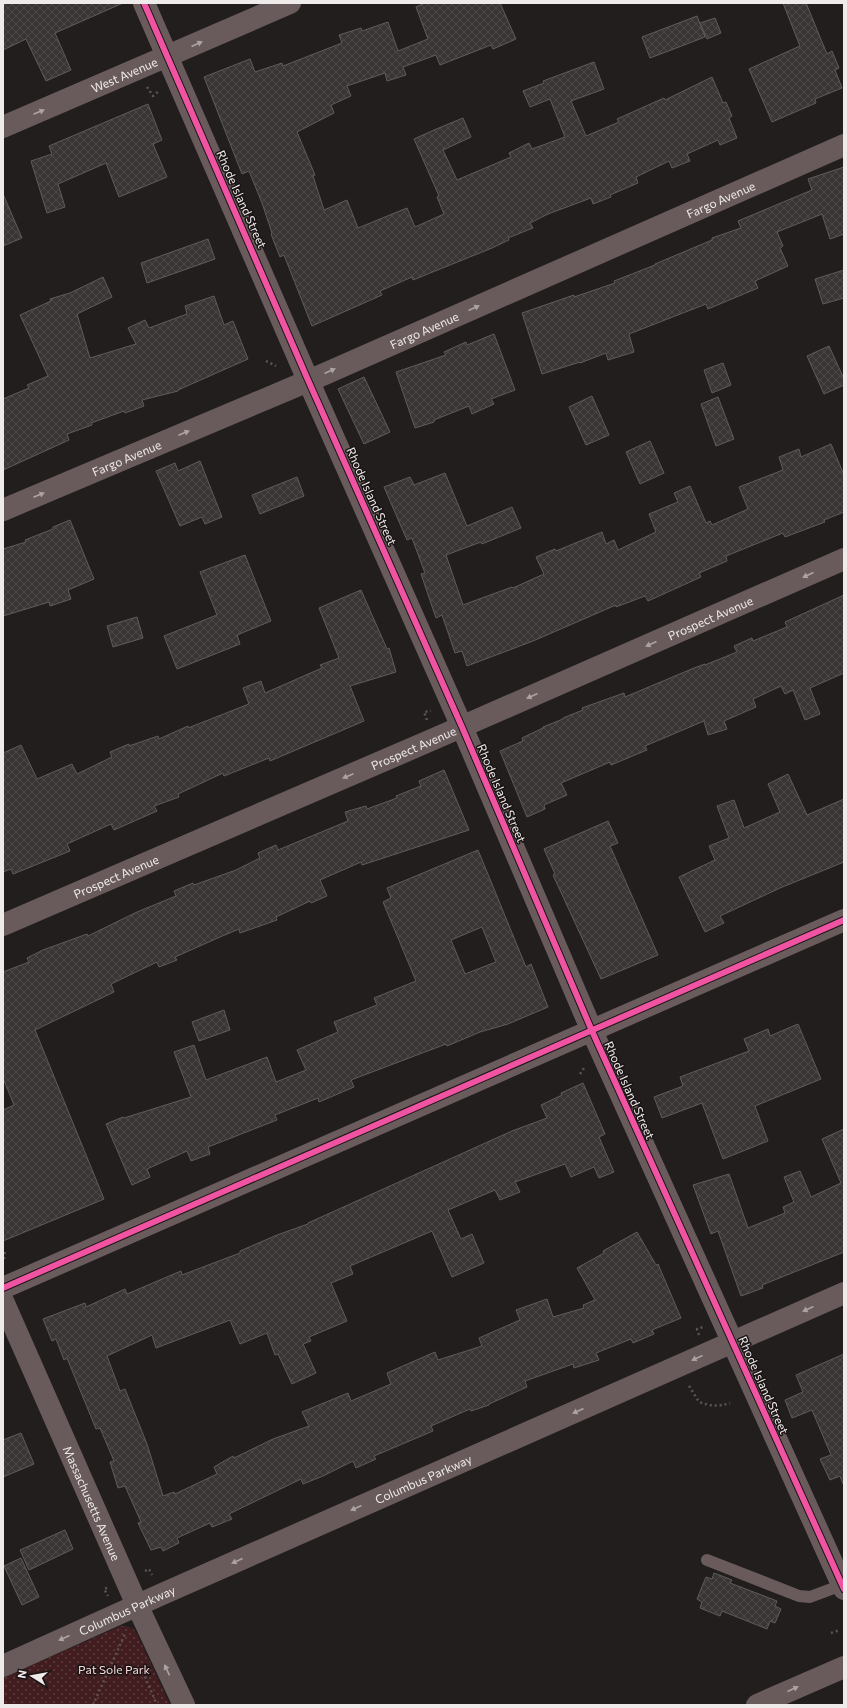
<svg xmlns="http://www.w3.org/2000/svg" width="847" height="1708" font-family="Commissioner,sans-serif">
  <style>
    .park { fill: url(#park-dots) }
    .building { fill: url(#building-cross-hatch); stroke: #5e5c5c; fill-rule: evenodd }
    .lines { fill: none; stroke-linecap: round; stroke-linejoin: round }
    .path { stroke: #5e5455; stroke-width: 2.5; stroke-dasharray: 2 3; stroke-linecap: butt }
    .lane { stroke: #695b5b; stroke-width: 12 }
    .street { stroke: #695b5b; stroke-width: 22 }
    .primary { stroke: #6a5b5c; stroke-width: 22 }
    .cycleway-casing { stroke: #1a1414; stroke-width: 8 }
    .cycleway { stroke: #f153a3; stroke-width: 6 }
    .oneway { fill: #aca3a3 }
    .labels { text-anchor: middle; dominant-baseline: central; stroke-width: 3; stroke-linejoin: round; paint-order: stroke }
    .street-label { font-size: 12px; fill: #efebeb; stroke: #1a1414 }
    .park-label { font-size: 12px; fill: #fbd6d7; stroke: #1a1414 }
  </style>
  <defs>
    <pattern id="park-dots" width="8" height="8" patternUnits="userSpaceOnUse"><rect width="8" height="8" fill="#411d20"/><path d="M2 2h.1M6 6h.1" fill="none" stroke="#5d3e41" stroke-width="1.8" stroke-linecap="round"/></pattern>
    <pattern id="building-cross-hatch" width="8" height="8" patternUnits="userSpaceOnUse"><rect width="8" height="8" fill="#393535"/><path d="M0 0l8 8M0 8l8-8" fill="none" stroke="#4c4949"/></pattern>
  </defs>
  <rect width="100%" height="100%" fill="#221e1e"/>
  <!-- park -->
  <path class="park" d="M121,1626C129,1626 133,1627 137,1634L170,1705H3V1678Z"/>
  <!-- building -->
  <g class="building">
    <path d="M3,3H123L55,33L71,70L46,81L26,39L3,50Z"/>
    <path d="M425,3H500L516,39L493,49L491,45L440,65L436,55L403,67L406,75L387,81L385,73L347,86L351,96L331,105L334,113L297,132L315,175L313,176L324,210L347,200L358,228L407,208L415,227L444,214L437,197L439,196L414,139L434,130L463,118L471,137L443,150L457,180L511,157L509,153L529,143L532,149L565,137L550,99L530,107L523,91L544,83L543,81L594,62L604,89L571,101L586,136L619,122L617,119L664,98L665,100L712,77L723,103L726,102L732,116L729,118L737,138L720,145L718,140L687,154L690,161L672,168L669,161L636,177L638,183L610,195L611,197L593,204L591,198L548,214L530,223L533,228L508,238L509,240L492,248L413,280L412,277L380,291L382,295L312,326L284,255L280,257L271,234L272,233L262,203L249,171L242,174L204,77L250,59L255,72L282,63L283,66L342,43L339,35L361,28L362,31L388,22L398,51L428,39L416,7Z"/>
    <path d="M783,3H806L827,54L832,51L839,68L835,70L842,88L815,99L816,103L772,122L749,69L800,46Z"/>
    <path d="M697,16L705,37L650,58L642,37Z"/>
    <path d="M715,18L721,33L707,39L700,23Z"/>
    <path d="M148,104L162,140L153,144L167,177L119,197L106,163L58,184L65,207L47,213L31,161L52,154L49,146Z"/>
    <path d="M844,167V234L830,239L822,214L777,232L783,246L780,248L788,266L755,281L758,288L708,309L706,304L629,334L634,352L608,360L606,353L580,363V362L542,374L522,313L574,295V297L615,283L614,281L655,265V264L712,240V238L741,228L738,221L812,190L808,179Z"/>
    <path d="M3,194L22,238L3,246Z"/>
    <path d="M208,239L215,259L147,283L141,263Z"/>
    <path d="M844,270V298L823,304L815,279Z"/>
    <path d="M103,277L112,297L77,314L90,358L136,344L128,328L145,320L149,328L187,314L185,306L214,296L224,325L233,321L248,359L178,390V391L142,400L144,406L125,413L124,411L91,423L92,425L67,434L69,440L3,470V399L29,388L27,385L48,376L20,315L51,301L50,299L70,293Z"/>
    <path d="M494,334L515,390L491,399L494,404L472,414L469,406L434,420V422L415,428L396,372L446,355L444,352L466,342L467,345Z"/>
    <path d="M829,346L844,379V385L824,394L807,356Z"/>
    <path d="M723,363L731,385L712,393L704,370Z"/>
    <path d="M364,377L390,432L364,444L338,389Z"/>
    <path d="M592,396L609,435L586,445L569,407Z"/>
    <path d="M718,397L734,439L716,446L701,404Z"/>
    <path d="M650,441L664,473L640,484L626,452Z"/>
    <path d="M831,444L844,475V512L824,520L825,522L785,537L783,533L726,556L727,561L699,573L701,577L648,601L645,596L616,607V605L533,641L467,666L462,651L455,653L442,615L436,618L421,574L425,573L412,538L407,540L384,487L410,477L414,485L445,473L467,526L512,507L521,528L482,544L481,542L446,555L463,605L512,587L513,588L544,574L536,557L555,549L556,551L602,532L606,544L614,540L618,550L656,532L649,514L678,502L674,493L690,486L706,523L710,521L712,525L748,509L739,487L783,470L779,457L799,449L801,457Z"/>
    <path d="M200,461L222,517L205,524L202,517L180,526L156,471L175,463L178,471Z"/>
    <path d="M297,477L304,496L260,514L252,495Z"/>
    <path d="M70,520L94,579L68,590L71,599L50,606L49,602L3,616V549L26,542L25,540L53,529V527Z"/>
    <path d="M245,555L271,621L237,635L240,644L177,669L164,636L217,615L200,572Z"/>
    <path d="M361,590L387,649L389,648L396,672L350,686L364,721L270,761L269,758L224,776L223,773L178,794L179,797L154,806L157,811L114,830L111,824L67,844L70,851L13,874L11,869L3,872V753L21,745L37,779L72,764L77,774L112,757L110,752L129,744V746L158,736L159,739L188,726V728L249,704L243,688L261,681L265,693L322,668L320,665L339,658L319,608Z"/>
    <path d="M844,595V673L810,688L820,714L805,720L793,690L785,694L781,686L753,699L756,707L724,721L727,729L708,735L704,721L645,746L647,750L611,765L610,762L561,783L567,795L544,805L545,809L527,817L500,751L523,741L522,738L543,728V727L563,719V718L583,710L582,708L624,693L625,697L694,668L705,664V665L737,652L734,646L752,638L753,641L787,627L785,622Z"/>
    <path d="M137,617L143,638L113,647L107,626Z"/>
    <path d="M444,770L469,830L362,865L361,862L320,880L327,896L311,903L310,901L276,917L277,920L240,933L239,929L220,937L175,957L177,960L159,967L157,962L111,984L114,992L35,1030L104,1199L3,1241V1110L14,1105L3,1078V972L29,962L27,958L43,950L87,934L88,936L137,912L176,896L174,891L193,883L194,885L236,870L260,858L258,853L276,845L278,850L348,821L345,812L366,806L367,809L397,798L396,796L421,786L419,781Z"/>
    <path d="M788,774L807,815L844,799V862L780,888L720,916L724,923L705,932L679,877L715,860L709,846L729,838L717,806L734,800L744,828L780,812L768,784Z"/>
    <path d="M608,821L618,843L610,846L658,955L601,979L553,875L555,874L544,849Z"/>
    <path d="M478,850L526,967L531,964L548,1007L508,1024L480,1032L447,1046L446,1044L351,1080L354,1087L319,1102L318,1098L275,1115L277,1120L208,1147L210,1154L191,1161L187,1151L147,1169L150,1177L132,1185L106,1124L123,1117L124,1118L191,1097L174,1052L194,1045L206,1080L267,1057L276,1082L306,1070L297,1050L338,1032L334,1022L377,1005L374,998L416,981L383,902L391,898L387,888ZM482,927L496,962L465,974L451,940Z"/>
    <path d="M224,1010L230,1030L199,1041L192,1022Z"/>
    <path d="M798,1024L821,1079L755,1106L768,1141L723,1159L702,1103L662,1118L654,1097L683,1086L680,1077L749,1051L744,1039L768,1029L770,1036Z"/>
    <path d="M583,1083L605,1134L599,1137L614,1172L599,1178L594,1167L571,1177L565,1164L515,1182L520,1192L500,1200L495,1190L448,1210L461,1239L472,1234L484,1263L452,1277L432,1231L350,1266L353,1274L331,1283L347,1321L309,1337L311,1341L303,1344L316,1373L292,1384L278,1354L275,1355L267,1333L240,1344L230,1320L156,1348L152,1335L107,1356L120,1391L125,1389L147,1444L163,1496L174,1492L175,1494L217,1474L214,1467L233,1456L234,1458L273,1439L309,1426L302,1412L348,1393L351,1401L391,1384L387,1373L435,1352L438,1360L482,1346L479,1338L520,1320L516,1310L547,1299L553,1317L584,1308L583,1305L595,1300L577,1268L604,1253L603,1251L637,1232L656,1265L658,1264L681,1318L652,1330L654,1334L633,1343L631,1339L596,1353L599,1360L574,1368L573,1364L525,1381L527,1387L489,1404V1405L471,1411L470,1409L431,1426L433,1431L374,1456L376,1459L356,1468L353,1461L323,1476L303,1484L301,1479L229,1514L232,1519L212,1527L210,1523L177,1538L179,1543L163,1551L161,1547L151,1550L138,1523L141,1522L125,1486L118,1488L110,1462L114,1461L100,1428L96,1429L67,1358L64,1360L56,1339L52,1341L43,1319L85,1303L86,1307L125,1289L127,1294L181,1271L182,1275L240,1253V1251L277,1235L308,1224V1223L512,1131L547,1118L541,1105L562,1095L561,1093Z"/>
    <path d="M844,1129V1252L762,1285L763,1288L741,1296L718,1231L711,1234L693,1185L729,1174L748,1228L785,1213L783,1207L794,1202L784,1177L800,1171L811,1197L841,1183L822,1139Z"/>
    <path d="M844,1354V1486L840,1476L830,1480L820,1459L831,1455L812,1410L792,1418L785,1400L803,1392L796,1375Z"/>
    <path d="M21,1433L34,1464L3,1477V1440Z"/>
    <path d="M65,1530L73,1549L29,1570L20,1550Z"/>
    <path d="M21,1558L39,1597L22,1605L4,1566Z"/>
    <path d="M714,1573L732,1580L730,1583L777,1601L775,1606L781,1609L775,1623L770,1621L767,1629L722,1611L720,1616L700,1608L702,1602L697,1599L706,1577L712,1579Z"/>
  </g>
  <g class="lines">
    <!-- path -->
    <g class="path">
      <path d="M147,87L153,96L159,91"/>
      <path d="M266,361L276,366"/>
      <path d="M427,720L424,712L431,711"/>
      <path d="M580,1074L584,1068"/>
      <path d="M4,1259L5,1251"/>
      <path d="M699,1335L697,1329L703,1327"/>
      <path d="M689,1386L699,1402C710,1406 718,1407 730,1403"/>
      <path d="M145,1571L149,1569L152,1575"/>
      <path d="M107,1588L104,1589L108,1596"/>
      <path d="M831,1633L840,1630"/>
      <path d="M143,1672L157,1705"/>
      <path d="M93,1705L125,1634"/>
    </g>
    <!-- lane -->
    <path class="lane" d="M707,1560L799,1596L810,1597L842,1585"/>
    <!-- street -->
    <g class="street">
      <path d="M144,3L308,380L462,727L592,1031L844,1589"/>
      <path id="s1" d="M3,127L290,3"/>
      <path id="s2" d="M3,510L320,376L844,145"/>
      <path id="s3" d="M3,925L436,738L844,559"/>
      <path id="s4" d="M3,1301L137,1605L184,1705"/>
      <path id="s5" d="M3,1666L160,1595L844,1293"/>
      <path d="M757,1705L844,1667"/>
    </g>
    <!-- primary -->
    <path class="primary" d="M3,1288L844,920"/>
    <!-- cycleway casing -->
    <g class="cycleway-casing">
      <g id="cycleway">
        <path d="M144,3L308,380L462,727L592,1031L844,1589"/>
        <path d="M3,1288L844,920"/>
      </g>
    </g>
    <!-- cycleway -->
    <use href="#cycleway" class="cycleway"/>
  </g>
  <!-- one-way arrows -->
  <defs><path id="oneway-solid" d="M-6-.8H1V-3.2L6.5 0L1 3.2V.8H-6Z"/></defs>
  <g class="oneway">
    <use href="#oneway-solid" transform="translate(197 44) rotate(-24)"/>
    <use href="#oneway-solid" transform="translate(39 112) rotate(-23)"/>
    <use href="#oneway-solid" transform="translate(474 308) rotate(-24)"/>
    <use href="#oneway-solid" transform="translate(330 371) rotate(-24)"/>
    <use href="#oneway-solid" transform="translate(184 433) rotate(-23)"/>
    <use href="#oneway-solid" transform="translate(39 495) rotate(-23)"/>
    <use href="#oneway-solid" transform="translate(808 575) rotate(156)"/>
    <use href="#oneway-solid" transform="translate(651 644) rotate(156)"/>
    <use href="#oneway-solid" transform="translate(532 696) rotate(156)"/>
    <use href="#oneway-solid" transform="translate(348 776) rotate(157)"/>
    <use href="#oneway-solid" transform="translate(808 1309) rotate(156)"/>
    <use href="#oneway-solid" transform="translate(697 1358) rotate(156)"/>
    <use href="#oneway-solid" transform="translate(578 1411) rotate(156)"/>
    <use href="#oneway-solid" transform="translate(356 1508) rotate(156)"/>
    <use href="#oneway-solid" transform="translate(237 1561) rotate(156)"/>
    <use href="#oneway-solid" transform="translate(64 1638) rotate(156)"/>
    <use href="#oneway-solid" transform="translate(167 1670) rotate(-115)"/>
    <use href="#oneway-solid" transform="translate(793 1689) rotate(-24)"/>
  </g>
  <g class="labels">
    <!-- street labels -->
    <g class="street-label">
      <text stroke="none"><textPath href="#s1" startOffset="132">West Avenue</textPath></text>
      <text transform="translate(242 199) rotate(66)">Rhode Island Street</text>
      <text stroke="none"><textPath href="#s2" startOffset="782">Fargo Avenue</textPath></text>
      <text stroke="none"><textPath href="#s2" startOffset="458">Fargo Avenue</textPath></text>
      <text stroke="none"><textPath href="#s2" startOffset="134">Fargo Avenue</textPath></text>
      <text transform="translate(372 496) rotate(66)">Rhode Island Street</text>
      <text stroke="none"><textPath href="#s3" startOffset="771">Prospect Avenue</textPath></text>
      <text stroke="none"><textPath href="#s3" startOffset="447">Prospect Avenue</textPath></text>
      <text transform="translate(502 793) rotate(67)">Rhode Island Street</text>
      <text stroke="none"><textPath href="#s3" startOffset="123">Prospect Avenue</textPath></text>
      <text transform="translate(630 1090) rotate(66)">Rhode Island Street</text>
      <text transform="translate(764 1385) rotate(66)">Rhode Island Street</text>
      <text stroke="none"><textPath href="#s5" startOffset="460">Columbus Parkway</textPath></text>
      <text stroke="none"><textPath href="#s4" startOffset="221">Massachusetts Avenue</textPath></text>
      <text stroke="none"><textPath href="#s5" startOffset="136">Columbus Parkway</textPath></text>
    </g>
    <!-- park labels -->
    <g class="park-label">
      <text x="114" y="1669">Pat Sole Park</text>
    </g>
  </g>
  <!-- border -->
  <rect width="847" height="1708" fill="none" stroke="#efebeb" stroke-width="8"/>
  <!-- north arrow -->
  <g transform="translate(32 1676) rotate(281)" stroke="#1a1414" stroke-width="3" paint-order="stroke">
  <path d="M0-3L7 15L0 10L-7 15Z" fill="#efebeb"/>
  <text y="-6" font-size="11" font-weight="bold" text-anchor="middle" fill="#efebeb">N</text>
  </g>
</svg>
